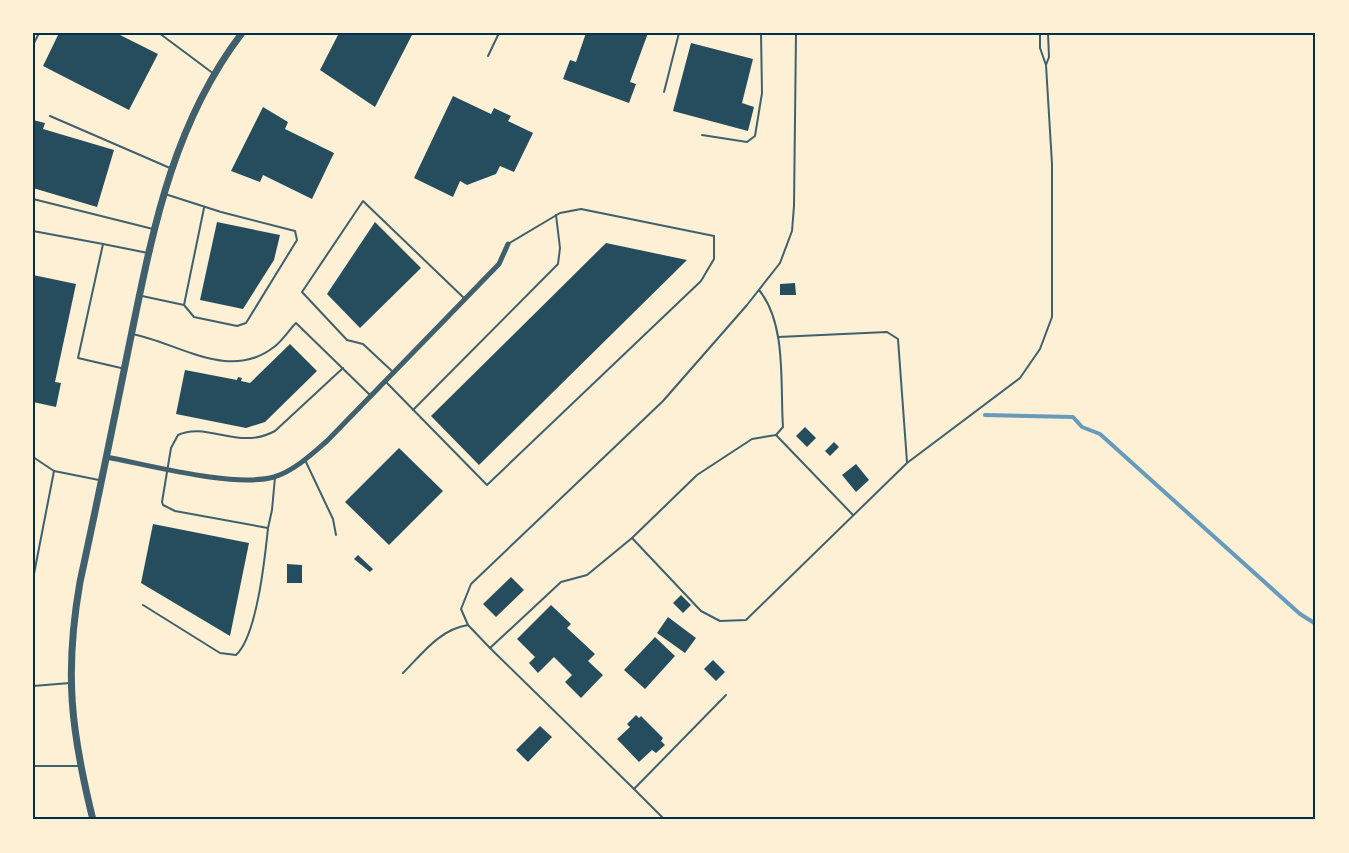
<svg xmlns="http://www.w3.org/2000/svg" width="1349" height="853" font-family="Mulish,sans-serif">
  <style>
    .lines { fill: none; stroke-linecap: round; stroke-linejoin: round }
    .stream { stroke: #669bbc; stroke-width: 4 }
    .building { fill: #264d5e }
    .service { stroke: #3f606c; stroke-width: 2 }
    .minor { stroke: #3f606c; stroke-width: 5 }
    .tertiary { stroke: #3f606c; stroke-width: 7 }
    .neatline { fill: none; stroke: #003049; stroke-width: 2 }
  </style>
  <rect width="100%" height="100%" fill="#fdf0d5"/>
  <g class="lines">
    <!-- stream -->
    <path class="stream" d="M985,415L1073,417L1082,427L1100,434L1300,614L1316,624"/>
  </g>
  <!-- building -->
  <g class="building">
    <path d="M59,33H116L158,54L129,110L43,66Z"/>
    <path d="M339,33H413L375,107L320,70Z"/>
    <path d="M586,33H648L630,82L636,84L629,103L563,79L570,60L576,62Z"/>
    <path d="M691,43L753,59L742,103L754,107L748,131L673,111Z"/>
    <path d="M453,96L491,114L494,108L511,116L508,121L533,133L514,172L500,166L496,174L467,185L460,181L453,197L414,178Z"/>
    <path d="M263,107L288,122L285,129L334,153L312,199L263,175L260,182L231,171Z"/>
    <path d="M33,120L45,123L43,129L114,150L97,207L33,188Z"/>
    <path d="M217,222L280,235L274,260L243,309L200,300Z"/>
    <path d="M375,222L421,268L360,328L327,294Z"/>
    <path d="M606,243L687,260L479,465L431,416Z"/>
    <path d="M33,275L76,284L55,382L61,383L56,407L33,402Z"/>
    <path d="M795,283L796,295H780V284Z"/>
    <path d="M290,344L317,371L265,422L246,428L176,414L185,370L237,380L238,377L242,378L241,381L250,383Z"/>
    <path d="M805,427L816,438L807,447L796,436Z"/>
    <path d="M834,442L839,447L830,456L825,451Z"/>
    <path d="M399,448L443,491L389,545L345,502Z"/>
    <path d="M856,464L869,480L856,492L842,475Z"/>
    <path d="M153,524L249,543L230,636L141,583Z"/>
    <path d="M358,555L373,569L370,572L354,559Z"/>
    <path d="M287,564L302,565V583H287Z"/>
    <path d="M511,577L524,590L496,617L483,604Z"/>
    <path d="M681,595L691,605L683,613L673,603Z"/>
    <path d="M551,605L571,624L567,628L595,654L588,661L603,675L581,698L565,682L572,675L554,657L538,673L529,663L535,657L517,639Z"/>
    <path d="M668,617L696,638L685,653L657,633Z"/>
    <path d="M655,637L675,656L645,689L624,670Z"/>
    <path d="M713,660L725,672L716,681L704,669Z"/>
    <path d="M636,715L639,718L641,716L663,738L661,741L665,745L656,753L652,750L639,762L617,739L630,727L627,724Z"/>
    <path d="M540,726L552,737L528,762L516,750Z"/>
  </g>
  <g class="lines">
    <!-- service -->
    <g class="service">
      <path d="M159,33L214,74"/>
      <path d="M1040,33V48L1046,65L1049,57L1048,33"/>
      <path d="M33,45L39,33"/>
      <path d="M488,56L499,33"/>
      <path d="M664,92L679,33"/>
      <path d="M50,116L170,168"/>
      <path d="M702,135L747,142L755,136L762,93L761,33"/>
      <path d="M33,199L153,229"/>
      <path d="M33,231L103,244"/>
      <path d="M759,290C787,324 780,385 783,427L776,435L752,439L697,475L632,538L587,575L561,582L490,648L468,625L461,609L471,584L663,401L747,305L780,263L792,231L794,206L796,33"/>
      <path d="M142,296L184,305L194,317L237,326L246,323L297,240L295,231L221,212L165,194"/>
      <path d="M184,305L204,208"/>
      <path d="M132,334C179,343 229,382 274,347C282,341 289,330 296,323L371,396"/>
      <path d="M778,337L887,332L898,339L907,462"/>
      <path d="M121,368L78,358L103,244L148,253"/>
      <path d="M393,372L363,344L347,340L302,292L363,201L465,299"/>
      <path d="M386,382L487,485L701,281L714,259V236L581,209L560,213L508,244"/>
      <path d="M413,410L558,264L560,248L556,215"/>
      <path d="M776,435L853,515"/>
      <path d="M33,457L54,471L33,579"/>
      <path d="M305,460L333,519L336,535"/>
      <path d="M54,471L99,480"/>
      <path d="M275,477L272,510L268,528L175,511L163,505L162,502L171,448L178,435C207,421 238,451 275,431L343,368"/>
      <path d="M632,538L701,611L720,621L746,620L907,463L1020,378L1040,349L1052,317V164L1046,65"/>
      <path d="M143,605L220,653L236,655C257,636 265,557 268,528"/>
      <path d="M490,648L634,789L726,695"/>
      <path d="M403,673C422,654 440,629 468,625"/>
      <path d="M33,686L70,683"/>
      <path d="M33,766H79"/>
      <path d="M634,789L665,820"/>
      <path d="M33,816L34,820"/>
    </g>
    <!-- minor -->
    <path class="minor" d="M106,457C149,465 234,488 274,477C294,471 312,454 327,441L499,264L508,244"/>
    <!-- tertiary -->
    <path class="tertiary" d="M93,820C71,731 64,673 80,582C97,504 113,425 129,346C152,235 171,126 242,33"/>
  </g>
  <!-- border -->
  <rect width="1349" height="853" fill="none" stroke="#fdf0d5" stroke-width="69"/>
  <rect x="34" y="34" width="1280" height="784" class="neatline"/>
</svg>
